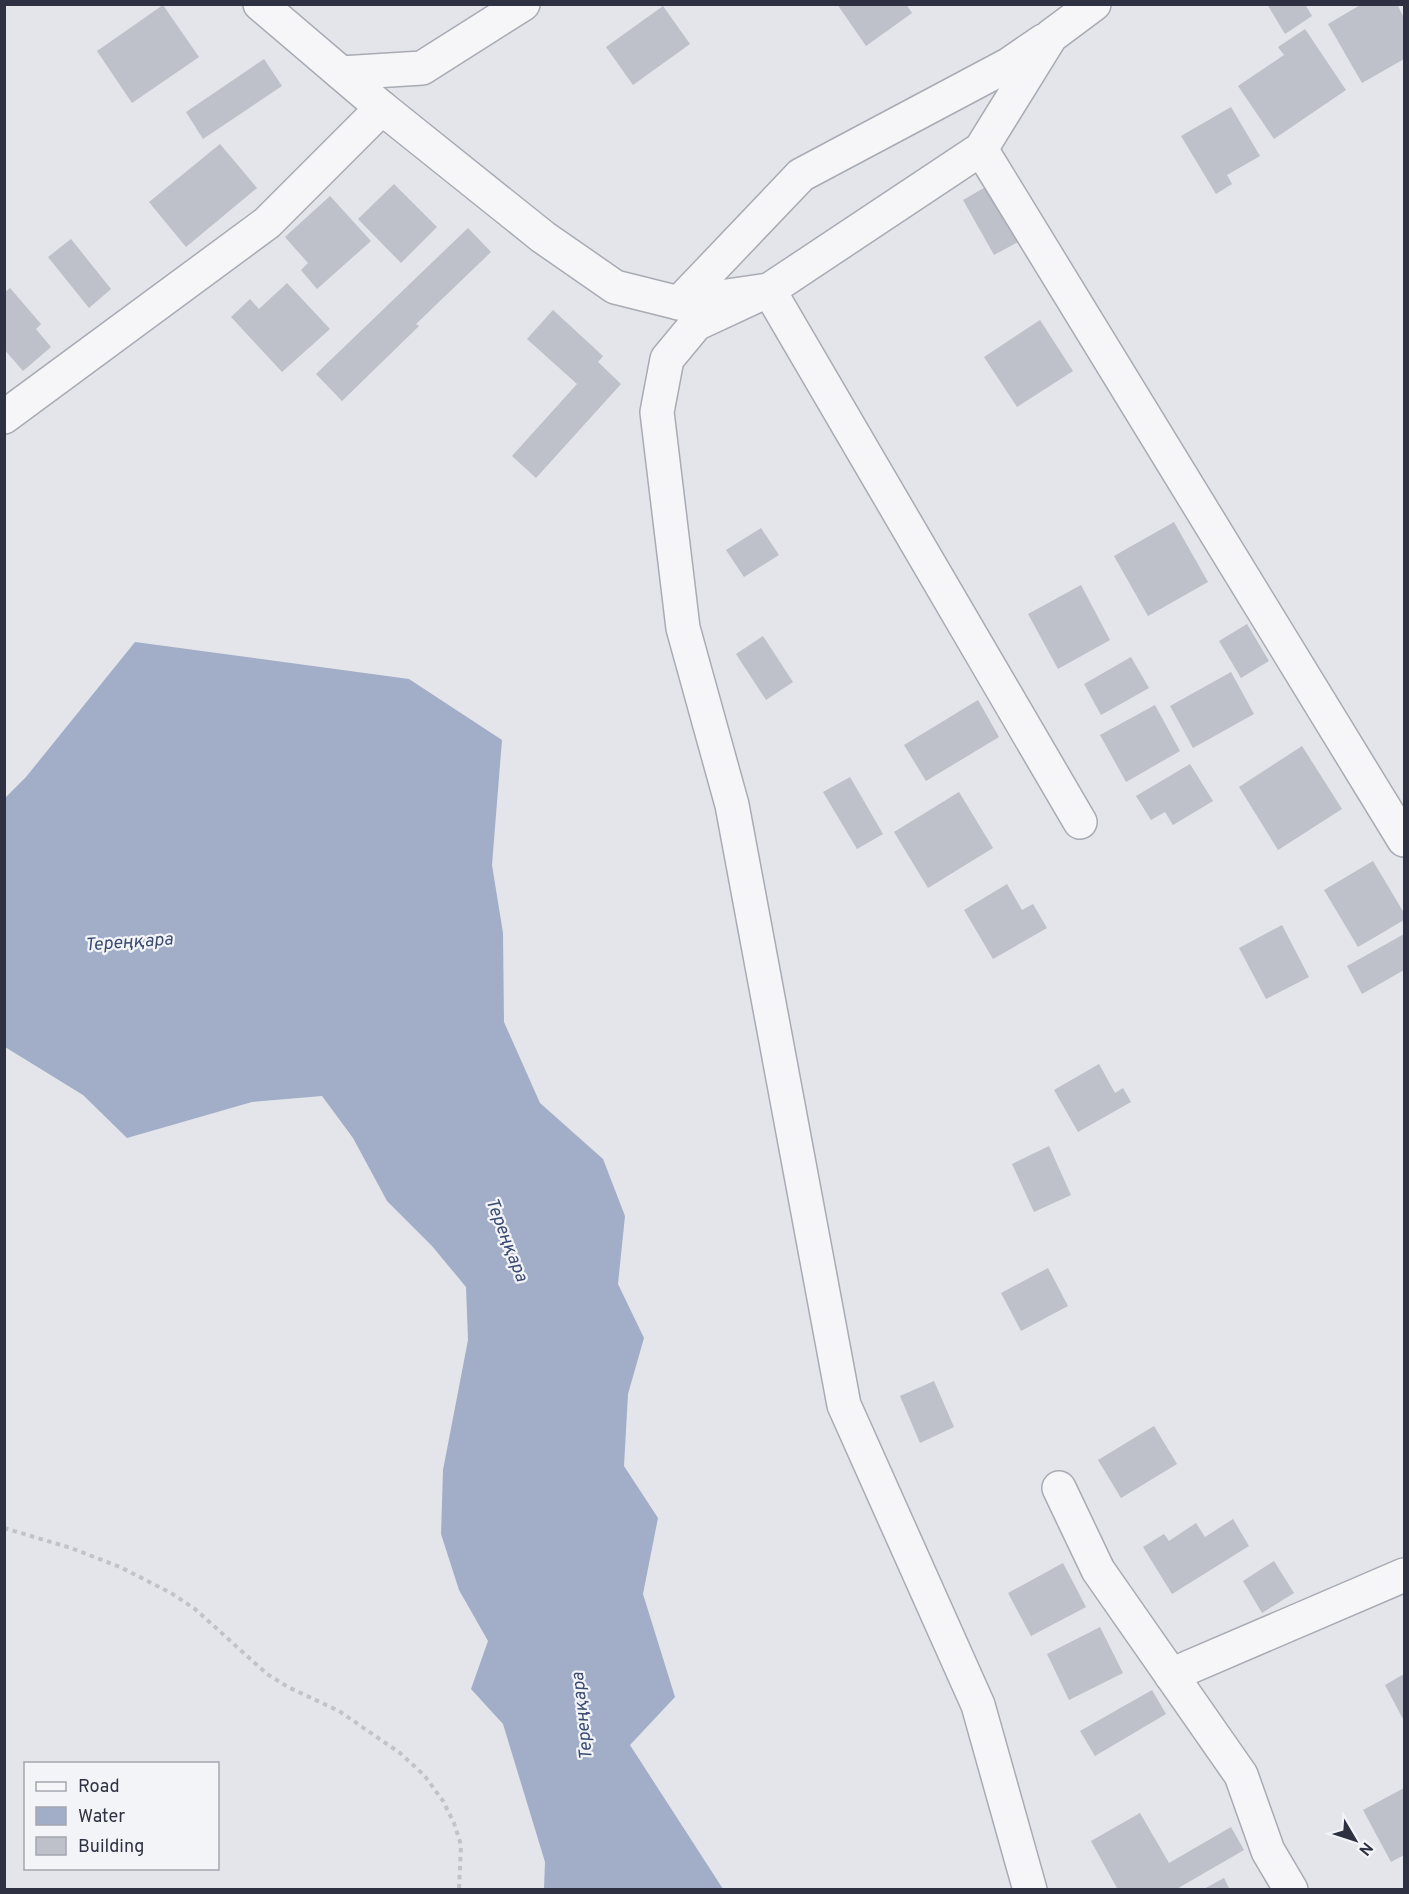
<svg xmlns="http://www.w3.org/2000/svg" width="1409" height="1894" font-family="Overpass,sans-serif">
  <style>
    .water { fill: #a2aec7 }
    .building { fill: #bec0ca }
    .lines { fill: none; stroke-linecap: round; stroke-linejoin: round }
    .minor-casing { stroke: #a9abb4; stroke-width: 36 }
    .path { stroke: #c2c3c9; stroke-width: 4; stroke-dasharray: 4.5 4.5; stroke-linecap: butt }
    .minor { stroke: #f6f6f9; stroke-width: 33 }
    .labels { text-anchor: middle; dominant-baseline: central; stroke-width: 4.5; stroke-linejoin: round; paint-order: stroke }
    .water-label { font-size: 18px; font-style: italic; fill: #3a4a71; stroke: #f3f4f8 }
  </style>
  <rect width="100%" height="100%" fill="#e3e5ea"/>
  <!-- water -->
  <path class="water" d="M135,642L409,679L502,740L492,865L503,933L504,1022L540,1103L603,1159L625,1216L618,1284L644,1338L628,1394L624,1466L658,1518L643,1594L675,1697L630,1745L723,1889H544L545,1862L503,1724L471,1689L488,1641L459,1590L441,1534L443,1470L468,1340L466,1287L432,1246L387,1201L353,1138L322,1096L252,1102L127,1138L83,1095L5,1047V798L26,777Z"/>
  <!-- building -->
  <g class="building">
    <path d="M837,4H906L912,13L866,46Z"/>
    <path d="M1267,4H1305L1312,16L1285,34Z"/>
    <path d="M1362,4H1397L1404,18V59L1362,83L1328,24Z"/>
    <path d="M163,5L199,57L132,103L97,51Z"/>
    <path d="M663,6L690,44L633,85L606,47Z"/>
    <path d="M1305,29L1346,90L1274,139L1238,86L1284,55L1278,47Z"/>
    <path d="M264,59L282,86L203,139L186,112Z"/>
    <path d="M1231,107L1260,156L1227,175L1232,184L1216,194L1181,136Z"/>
    <path d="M220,144L257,188L186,247L149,202Z"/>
    <path d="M394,184L437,227L401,263L358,219Z"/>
    <path d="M989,185L1020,241L994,255L963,200Z"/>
    <path d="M330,196L371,241L317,289L301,270L308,263L285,237Z"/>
    <path d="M468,228L491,252L416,324L419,326L342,401L316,374Z"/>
    <path d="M71,239L111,289L89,308L48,257Z"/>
    <path d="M287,283L330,329L282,372L231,317L250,299L259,309Z"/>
    <path d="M10,288L41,324L36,329L51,347L23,371L4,349V293Z"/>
    <path d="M553,310L603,356L598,362L621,384L536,478L512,456L577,384L527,339Z"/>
    <path d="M1040,320L1073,371L1017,407L984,357Z"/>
    <path d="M1174,522L1208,582L1148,616L1114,556Z"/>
    <path d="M761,528L779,555L744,577L726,550Z"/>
    <path d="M1081,585L1110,640L1058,669L1028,614Z"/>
    <path d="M1247,624L1269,661L1241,678L1219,641Z"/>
    <path d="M763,636L793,682L766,700L736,654Z"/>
    <path d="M1131,657L1149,688L1101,715L1084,684Z"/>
    <path d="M1231,672L1254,714L1193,748L1170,706Z"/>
    <path d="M978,700L999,737L926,781L904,745Z"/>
    <path d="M1155,705L1180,751L1126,782L1100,735Z"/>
    <path d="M1302,746L1342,809L1278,850L1239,787Z"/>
    <path d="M1190,764L1213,801L1173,825L1165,812L1151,820L1136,796Z"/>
    <path d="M850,777L883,834L857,849L823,792Z"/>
    <path d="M959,792L993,848L928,888L894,832Z"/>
    <path d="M1373,861L1404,913V920L1358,947L1324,890Z"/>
    <path d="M1007,884L1022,910L1033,904L1047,928L993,959L964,910Z"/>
    <path d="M1282,925L1309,977L1266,999L1239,948Z"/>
    <path d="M1404,934V970L1362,994L1347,966Z"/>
    <path d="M1099,1064L1115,1093L1123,1088L1131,1102L1078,1132L1054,1090Z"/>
    <path d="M1049,1146L1071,1195L1034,1212L1012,1164Z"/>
    <path d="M1048,1268L1068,1306L1021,1331L1001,1293Z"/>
    <path d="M934,1381L954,1427L920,1443L900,1396Z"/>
    <path d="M1154,1426L1177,1464L1121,1498L1098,1460Z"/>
    <path d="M1233,1519L1249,1546L1172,1594L1143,1547L1164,1534L1169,1541L1196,1523L1205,1537Z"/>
    <path d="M1274,1561L1294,1593L1262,1613L1243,1581Z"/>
    <path d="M1063,1563L1086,1607L1031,1636L1008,1593Z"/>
    <path d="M1100,1627L1123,1673L1069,1700L1047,1654Z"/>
    <path d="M1404,1674V1721L1385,1685Z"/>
    <path d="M1152,1690L1166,1714L1095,1756L1080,1731Z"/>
    <path d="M1404,1788V1855L1391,1862L1363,1810Z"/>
    <path d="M1140,1813L1169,1863L1231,1827L1244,1850L1175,1890H1118L1091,1841Z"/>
    <path d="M1224,1878L1230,1890H1202Z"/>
  </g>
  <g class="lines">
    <!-- minor casing -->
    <g class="minor-casing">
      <g id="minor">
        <path d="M260,4L382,108L543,237L615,287L679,303L769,290L981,149L1051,36L1094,4"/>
        <path d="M341,73L422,68L523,4"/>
        <path d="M981,149L1404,840"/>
        <path d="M679,303L801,175L1008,65L1043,41"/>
        <path d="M4,417L267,223L382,108"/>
        <path d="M1059,1488L1098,1570L1241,1775L1268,1851L1291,1890"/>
        <path d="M1171,1675L1404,1575"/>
        <path d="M1030,1890L978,1705L844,1405L732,805L683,628L657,412L667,359L696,324L769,290L1080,822"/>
      </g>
    </g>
    <!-- path -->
    <path class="path" d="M4,1528L71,1548L120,1567L171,1593L195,1609L267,1674L288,1687L339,1711L400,1753L424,1775L443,1801L454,1823L461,1845L459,1890"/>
    <!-- minor -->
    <use href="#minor" class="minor"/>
  </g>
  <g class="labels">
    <!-- water labels -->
    <g class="water-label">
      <text transform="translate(129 943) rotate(-4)">Тереңқара</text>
      <text transform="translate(506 1240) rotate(69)">Тереңқара</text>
      <text transform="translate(583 1716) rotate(-96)">Тереңқара</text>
    </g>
  </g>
  <!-- border -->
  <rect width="1409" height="1894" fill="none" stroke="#2d3141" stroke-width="12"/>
  <!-- legend -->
  <rect x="24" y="1762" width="195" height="108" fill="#f3f4f8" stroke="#a4a6af" stroke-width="1.5"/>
  <rect x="36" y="1782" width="30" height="9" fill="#f6f6f9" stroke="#a4a6af" stroke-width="1.5"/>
  <text x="78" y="1792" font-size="18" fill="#2d3141">Road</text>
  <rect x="36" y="1807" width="30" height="18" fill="#a2aec7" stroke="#a4a6af" stroke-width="1.5"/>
  <text x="78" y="1822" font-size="18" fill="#2d3141">Water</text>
  <rect x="36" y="1837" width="30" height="18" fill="#bec0ca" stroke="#a4a6af" stroke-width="1.5"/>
  <text x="78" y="1852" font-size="18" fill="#2d3141">Building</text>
  <!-- north arrow -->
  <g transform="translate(1355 1840) rotate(129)" stroke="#f3f4f8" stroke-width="4.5" paint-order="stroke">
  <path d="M0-4.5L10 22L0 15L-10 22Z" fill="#2d3141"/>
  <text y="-9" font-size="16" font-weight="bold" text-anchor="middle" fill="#2d3141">N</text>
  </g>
</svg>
